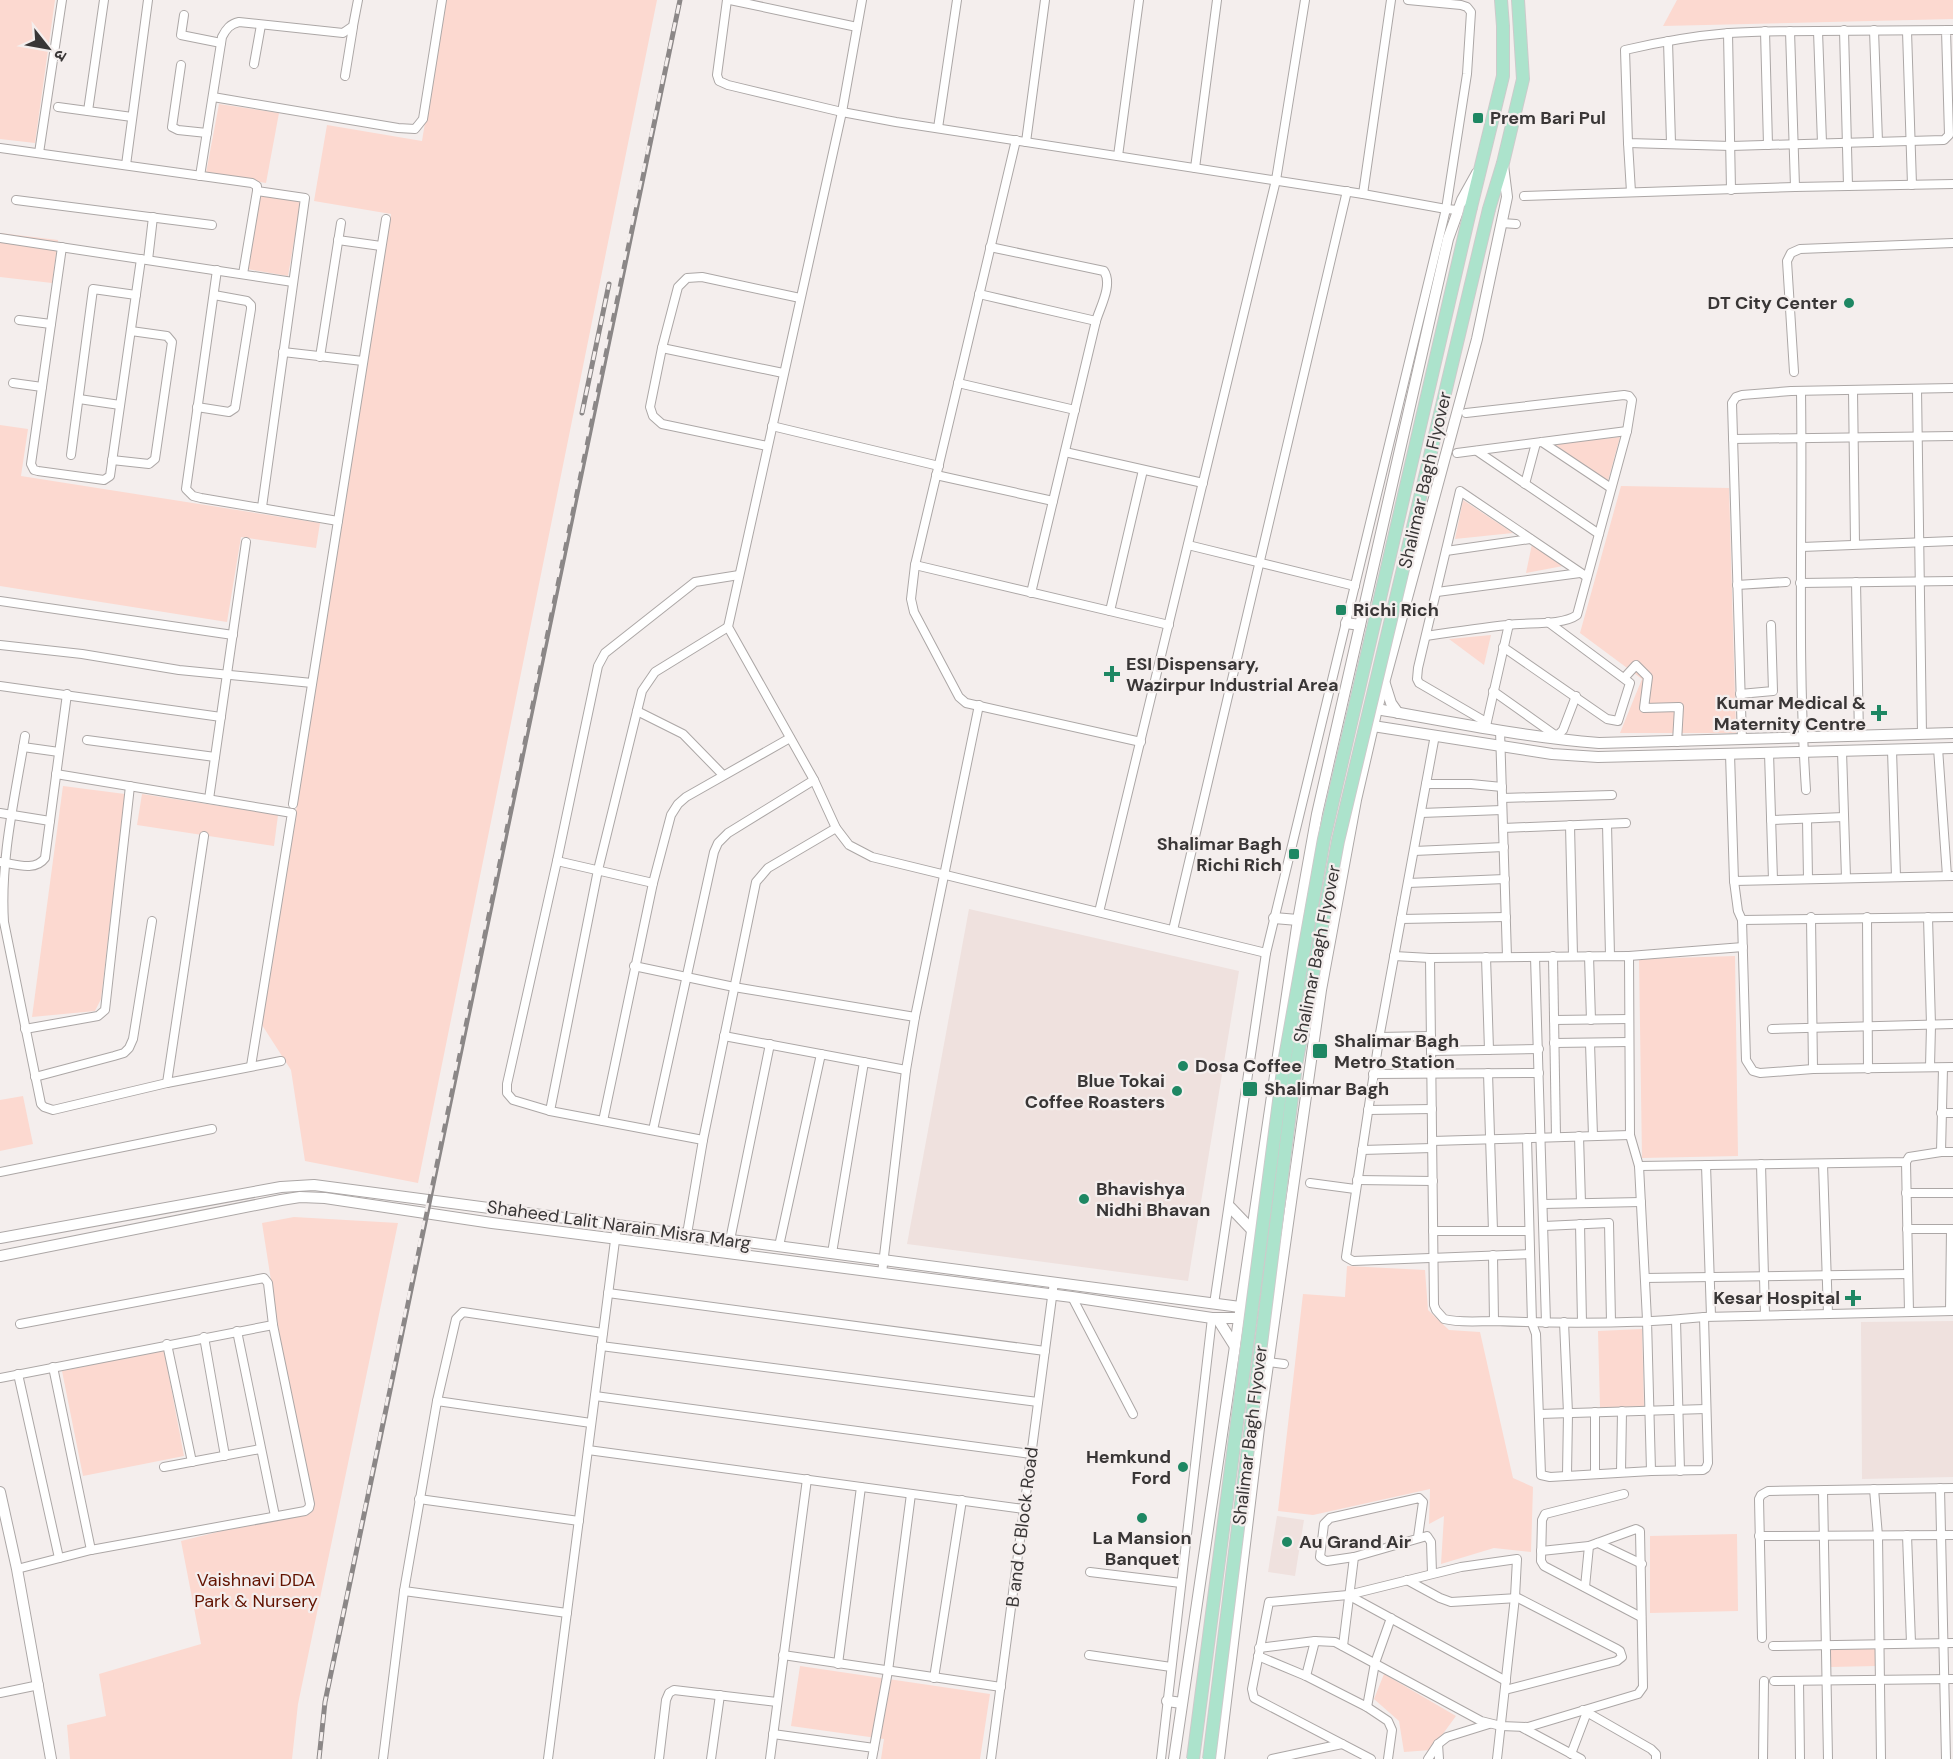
<svg xmlns="http://www.w3.org/2000/svg" width="1953" height="1759" font-family="'DM Sans','Noto Sans Devanagari',sans-serif">
  <style>
    .built { fill: #efe1de }
    .green { fill: #fcd9d0 }
    .lines { fill: none; stroke-linecap: round; stroke-linejoin: round }
    .minor-casing { stroke: #aca7a6; stroke-width: 10 }
    .tertiary-casing { stroke: #aca7a6; stroke-width: 12 }
    .primary-casing { stroke: #cccbcb; stroke-width: 14 }
    .minor { stroke: #fff; stroke-width: 8 }
    .tertiary { stroke: #fff; stroke-width: 10 }
    .primary { stroke: #ace3cc; stroke-width: 12 }
    .rail-casing { stroke: #8b8787; stroke-width: 5 }
    .rail { stroke: #f4eeed; stroke-width: 3; stroke-dasharray: 9; stroke-linecap: butt }
    .primary-bridge-casing { stroke: #cccbcb; stroke-width: 14; stroke-linecap: butt }
    .primary-bridge { stroke: #ace3cc; stroke-width: 12 }
    .poi-dot { fill: #1e8763; stroke: #f4eeed; stroke-width: 2 }
    .labels { text-anchor: middle; dominant-baseline: central; stroke-width: 4.5; stroke-linejoin: round; paint-order: stroke }
    .poi-label { font-size: 18px; font-weight: bold; fill: #393636; stroke: #f4eeed; text-anchor: start }
    .street-label { font-size: 18px; fill: #393636; stroke: #f4eeed }
    .park-label { font-size: 18px; fill: #631300; stroke: #f4eeed }
  </style>
  <rect width="100%" height="100%" fill="#f4eeed"/>
  <!-- built -->
  <g class="built">
    <path d="M969,909L1239,971L1188,1281L907,1244Z"/>
    <path d="M1953,1321V1477L1862,1479L1861,1322Z"/>
    <path d="M1277,1516L1304,1520L1295,1576L1268,1572Z"/>
  </g>
  <!-- green -->
  <g class="green">
    <path d="M0,0H55L35,143L0,139Z"/>
    <path d="M445,0H657L418,1183L305,1161L291,1070L262,1025L391,214L314,201L327,125L422,141Z"/>
    <path d="M1677,0H1953V19L1663,26Z"/>
    <path d="M219,104L279,113L266,183L206,173Z"/>
    <path d="M260,194L301,201L288,276L247,269Z"/>
    <path d="M0,233L58,240L52,283L0,277Z"/>
    <path d="M0,425L28,429L21,476L320,523L316,548L241,537L227,622L0,586Z"/>
    <path d="M1620,437L1608,481L1554,444Z"/>
    <path d="M1621,486L1729,488L1736,733H1620L1642,679L1580,633Z"/>
    <path d="M1463,500L1513,533L1455,539Z"/>
    <path d="M1532,544L1563,566L1526,573Z"/>
    <path d="M1491,635L1484,665L1449,639Z"/>
    <path d="M63,786L125,794L101,999L95,1011L32,1017Z"/>
    <path d="M142,794L278,815L274,846L137,825Z"/>
    <path d="M1735,956L1738,1156L1642,1158L1639,959Z"/>
    <path d="M23,1096L33,1144L0,1151V1100Z"/>
    <path d="M294,1217L398,1223L298,1704L292,1759H70L67,1725L106,1716L99,1674L201,1644L181,1541L307,1510L262,1223Z"/>
    <path d="M1347,1266L1425,1270L1428,1310L1449,1330L1480,1332L1513,1478L1533,1487L1531,1552L1494,1548L1441,1564L1444,1516L1429,1524L1430,1489L1313,1515L1278,1511L1303,1294L1345,1297Z"/>
    <path d="M1642,1329L1644,1406L1600,1408L1598,1331Z"/>
    <path d="M164,1350L184,1456L83,1476L62,1371Z"/>
    <path d="M1737,1534L1738,1611L1650,1613V1536Z"/>
    <path d="M1875,1647L1876,1666L1831,1667L1830,1648Z"/>
    <path d="M800,1666L990,1694L980,1759H881L884,1739L791,1726Z"/>
    <path d="M1384,1674L1456,1716L1431,1750L1404,1752L1399,1721L1374,1699Z"/>
  </g>
  <g class="lines">
    <!-- minor casing -->
    <g class="minor-casing">
      <g id="minor">
        <path d="M727,0L717,75L719,81L728,85L842,112L896,122L1363,194L1446,209L1458,210"/>
        <path d="M730,0L857,27"/>
        <path d="M862,0L842,112L728,627L814,780L836,828L849,845L872,857L1266,953"/>
        <path d="M184,15L181,35L221,43"/>
        <path d="M1844,30L1848,186"/>
        <path d="M1874,30L1878,142"/>
        <path d="M1946,30L1949,135L1944,140L1731,146L1628,143L1625,50C1659,42 1693,36 1729,33C1758,31 1787,31 1816,31C1861,31 1907,30 1953,30"/>
        <path d="M1765,31L1768,145"/>
        <path d="M1790,31L1795,187"/>
        <path d="M1818,31L1822,143"/>
        <path d="M1907,31L1912,185"/>
        <path d="M1728,33L1731,190"/>
        <path d="M1668,41L1671,143"/>
        <path d="M254,64L261,25"/>
        <path d="M181,65L172,127L178,130L207,133"/>
        <path d="M345,76L353,27"/>
        <path d="M213,97L398,128L415,129L423,119L442,0"/>
        <path d="M58,107L132,117"/>
        <path d="M88,111L104,0"/>
        <path d="M938,128L957,0"/>
        <path d="M1016,140L915,565L911,599L914,612L959,697L966,703L1141,742"/>
        <path d="M1026,142L1045,0"/>
        <path d="M1628,143L1631,192"/>
        <path d="M0,148L252,183L257,186V191L243,274"/>
        <path d="M39,153L62,0"/>
        <path d="M1118,156L1139,0"/>
        <path d="M126,165L148,0"/>
        <path d="M1195,168L1217,0"/>
        <path d="M200,176L222,37C226,29 230,24 239,22L343,33L353,26L358,0"/>
        <path d="M257,191L305,198L262,507"/>
        <path d="M1363,194L1391,0"/>
        <path d="M1524,196L1795,187L1953,184"/>
        <path d="M16,200L212,225"/>
        <path d="M1502,223L1516,224"/>
        <path d="M0,238L293,282"/>
        <path d="M338,240L381,246"/>
        <path d="M62,247L31,464L34,470L38,471L104,480L110,476L141,259"/>
        <path d="M990,247L1104,271C1113,285 1100,307 1096,321L1031,593"/>
        <path d="M148,260L153,217"/>
        <path d="M217,270L186,489L193,496L201,498L338,521"/>
        <path d="M979,294L1096,321"/>
        <path d="M19,320L51,324"/>
        <path d="M662,348L783,373"/>
        <path d="M283,352L363,361"/>
        <path d="M320,357L341,223"/>
        <path d="M1794,372L1787,261L1791,253L1800,249L1953,243"/>
        <path d="M13,383L42,387"/>
        <path d="M958,383L1075,410"/>
        <path d="M1917,389L1922,734"/>
        <path d="M1853,390L1855,544"/>
        <path d="M1801,391C1803,524 1797,657 1806,790"/>
        <path d="M79,399L120,405"/>
        <path d="M197,407L229,412L235,408L251,309V305L247,301L214,295"/>
        <path d="M772,426L939,466"/>
        <path d="M1733,439L1953,436"/>
        <path d="M1542,442L1611,488"/>
        <path d="M767,446L662,424L653,416L650,407L662,348L678,287L687,278L702,277L800,298"/>
        <path d="M1477,451L1599,534"/>
        <path d="M1065,452L1203,483"/>
        <path d="M1457,453L1627,431"/>
        <path d="M71,455L93,289L136,295"/>
        <path d="M112,460L149,464L155,459L172,342L167,336L131,331"/>
        <path d="M936,475L1053,501"/>
        <path d="M1525,484L1536,443"/>
        <path d="M1188,545L1355,586"/>
        <path d="M1802,547L1953,541"/>
        <path d="M1446,551L1530,539"/>
        <path d="M915,565L1169,625"/>
        <path d="M1856,582L1859,736"/>
        <path d="M1800,583L1953,581"/>
        <path d="M1737,585L1786,582"/>
        <path d="M1437,592L1580,573"/>
        <path d="M0,601L233,635"/>
        <path d="M1110,611L1143,470"/>
        <path d="M1426,636C1453,632 1480,628 1507,625C1526,622 1562,626 1577,615L1627,431L1632,400L1629,396L1624,395L1466,413"/>
        <path d="M0,645L82,654L179,670L312,683"/>
        <path d="M1503,647L1607,719L1618,721L1630,683L1548,622"/>
        <path d="M1625,677L1636,665L1648,677L1644,708L1679,707L1677,742"/>
        <path d="M0,686L221,717"/>
        <path d="M1493,691L1555,735L1559,734L1563,730L1576,696"/>
        <path d="M1740,694L1773,691L1771,625"/>
        <path d="M637,711L683,734L723,775"/>
        <path d="M1486,722L1419,683L1417,679L1418,668L1460,491L1587,577"/>
        <path d="M1486,726L1509,624"/>
        <path d="M1500,730L1507,957"/>
        <path d="M1435,735L1380,1033L1346,1257L1353,1261L1530,1254"/>
        <path d="M25,736C15,797 0,860 4,922L41,1104L44,1107L53,1110L167,1083L281,1061"/>
        <path d="M87,740L215,757"/>
        <path d="M1742,740L1732,403L1736,397L1742,395L1791,391L1953,388"/>
        <path d="M23,747L59,752"/>
        <path d="M1938,748L1947,876"/>
        <path d="M1892,750L1896,877"/>
        <path d="M1842,751L1846,878"/>
        <path d="M1769,753L1773,880"/>
        <path d="M1730,754L1734,881L1953,876"/>
        <path d="M56,774L292,813L251,1066"/>
        <path d="M1426,784H1471L1502,787"/>
        <path d="M1502,798L1612,795"/>
        <path d="M209,799L246,542"/>
        <path d="M293,804L386,219"/>
        <path d="M0,813L50,821"/>
        <path d="M1421,813L1502,810"/>
        <path d="M1807,819L1808,879"/>
        <path d="M1771,820L1844,817"/>
        <path d="M1607,824L1610,956"/>
        <path d="M1570,825L1573,956"/>
        <path d="M1503,828L1626,823"/>
        <path d="M1414,851L1504,847"/>
        <path d="M557,861L653,883"/>
        <path d="M0,862C15,864 35,872 45,858L67,694"/>
        <path d="M1734,881L1738,911L1742,920L1746,1060L1753,1071L1760,1073L1813,1069L1953,1067"/>
        <path d="M1408,883L1505,879"/>
        <path d="M1099,912L1276,180L1305,0"/>
        <path d="M1811,917L1813,1069"/>
        <path d="M1867,917L1868,1069"/>
        <path d="M1928,917L1931,1025L1930,1067"/>
        <path d="M1401,919L1506,917"/>
        <path d="M1742,920L1953,917"/>
        <path d="M1173,930L1347,191"/>
        <path d="M1394,956L1430,958"/>
        <path d="M1553,956L1556,1137"/>
        <path d="M1589,956L1591,1020"/>
        <path d="M1629,956L1743,947"/>
        <path d="M1486,957L1489,1050"/>
        <path d="M1535,957L1546,1323"/>
        <path d="M634,966L734,987L915,1017"/>
        <path d="M1554,1020L1629,1019"/>
        <path d="M25,1029L98,1016L105,1010L130,786"/>
        <path d="M1772,1029L1953,1024"/>
        <path d="M724,1036L906,1070"/>
        <path d="M1379,1037L1431,1036"/>
        <path d="M1554,1043L1629,1042"/>
        <path d="M1590,1043L1593,1136"/>
        <path d="M1431,1051L1539,1049"/>
        <path d="M1488,1073L1493,1231"/>
        <path d="M1373,1074L1539,1073"/>
        <path d="M35,1077L114,1056L124,1053L129,1048L133,1039L152,921"/>
        <path d="M167,1083L204,836"/>
        <path d="M1368,1110L1432,1109"/>
        <path d="M550,1111L598,870L642,691L655,672L728,627"/>
        <path d="M1941,1113H1953"/>
        <path d="M603,1121L653,883L671,815L678,804L686,797L790,738"/>
        <path d="M653,1130L714,852L718,843L728,833L814,780"/>
        <path d="M1579,1136L1581,1203"/>
        <path d="M1527,1138L1532,1323L1536,1334L1541,1475L1550,1477L1651,1471L1703,1470L1706,1468L1708,1463L1704,1317"/>
        <path d="M703,1140L550,1111L513,1100L507,1093V1084L557,861L598,666L605,653L695,582L739,575"/>
        <path d="M1432,1141L1630,1135"/>
        <path d="M1362,1150L1432,1148"/>
        <path d="M1941,1152L1943,1068"/>
        <path d="M1906,1162L1909,1312"/>
        <path d="M1761,1164L1765,1315"/>
        <path d="M1823,1164L1828,1314"/>
        <path d="M1706,1165L1711,1316"/>
        <path d="M1639,1166L1906,1162L1909,1157L1941,1152H1953"/>
        <path d="M0,1172L212,1129"/>
        <path d="M1357,1180L1433,1181"/>
        <path d="M1310,1183L1355,1189"/>
        <path d="M1906,1193H1953"/>
        <path d="M1543,1204L1641,1202"/>
        <path d="M1580,1224L1582,1322"/>
        <path d="M1544,1226L1609,1223L1611,1322"/>
        <path d="M1907,1229H1953"/>
        <path d="M1433,1231H1529"/>
        <path d="M687,1234L703,1140L756,882L768,868L836,828"/>
        <path d="M730,1240L770,1044"/>
        <path d="M779,1246L821,1054"/>
        <path d="M832,1253L864,1062"/>
        <path d="M1493,1255L1494,1321"/>
        <path d="M882,1273L906,1070L915,1017L979,705"/>
        <path d="M1645,1278L1908,1274"/>
        <path d="M608,1293L1045,1351"/>
        <path d="M1072,1297L1133,1414"/>
        <path d="M1214,1304L1266,953L1446,209L1467,74L1471,12L1467,7L1461,5L1408,0"/>
        <path d="M1950,1311L1951,1229"/>
        <path d="M1676,1320L1680,1471"/>
        <path d="M1564,1322L1568,1413L1567,1475"/>
        <path d="M237,1331L275,1516"/>
        <path d="M204,1337L225,1456"/>
        <path d="M167,1344L192,1462"/>
        <path d="M601,1346L1038,1402"/>
        <path d="M1268,1362L1284,1364"/>
        <path d="M53,1367L91,1550"/>
        <path d="M18,1374L59,1558"/>
        <path d="M0,1378L273,1325"/>
        <path d="M595,1396L1031,1454"/>
        <path d="M437,1401L456,1319L463,1312L603,1333"/>
        <path d="M1539,1414L1706,1409"/>
        <path d="M588,1450L1024,1509"/>
        <path d="M164,1467L260,1449"/>
        <path d="M1651,1471L1647,1320L1639,1166L1630,1135L1629,956L1430,958L1434,1305L1436,1310L1444,1319C1460,1323 1478,1321 1495,1321C1564,1324 1635,1324 1704,1317L1953,1311"/>
        <path d="M1621,1472L1622,1411"/>
        <path d="M1595,1474V1412"/>
        <path d="M1940,1488L1946,1759"/>
        <path d="M1874,1489L1878,1536L1881,1759"/>
        <path d="M1823,1491L1828,1759"/>
        <path d="M1624,1494L1545,1514L1542,1520L1541,1561L1544,1566L1641,1617"/>
        <path d="M419,1499L579,1521"/>
        <path d="M1907,1535L1911,1643"/>
        <path d="M1759,1536L1953,1535"/>
        <path d="M1418,1537L1423,1502L1419,1498L1330,1518L1324,1524L1320,1557L1324,1560L1327,1561L1354,1557L1427,1536L1431,1542L1432,1573"/>
        <path d="M1598,1543L1642,1564"/>
        <path d="M17,1569L91,1550L305,1511L309,1508L310,1504L273,1325L268,1283L264,1278L20,1324"/>
        <path d="M1090,1572L1181,1583"/>
        <path d="M1407,1580L1440,1598L1451,1602L1518,1598L1617,1649L1620,1651L1622,1657L1617,1661L1505,1690"/>
        <path d="M1585,1587L1589,1546"/>
        <path d="M404,1591L567,1613"/>
        <path d="M1348,1595L1506,1681"/>
        <path d="M1762,1638L1759,1499L1761,1495L1768,1491L1953,1488"/>
        <path d="M1343,1646L1354,1557"/>
        <path d="M1773,1646L1953,1643"/>
        <path d="M1259,1648L1315,1641L1335,1642L1481,1721L1501,1726L1528,1727L1638,1694L1643,1687L1640,1531L1636,1529L1589,1546L1541,1551"/>
        <path d="M783,1655L1001,1687"/>
        <path d="M1089,1655L1171,1667"/>
        <path d="M1258,1656L1306,1676L1367,1707L1388,1721L1392,1730L1388,1759"/>
        <path d="M838,1664L861,1487"/>
        <path d="M1306,1676L1315,1641"/>
        <path d="M934,1678L962,1500"/>
        <path d="M1774,1681L1953,1679"/>
        <path d="M1799,1681L1800,1759"/>
        <path d="M0,1693L39,1685"/>
        <path d="M1367,1707L1375,1663L1391,1618"/>
        <path d="M1583,1710L1651,1749L1656,1754V1759"/>
        <path d="M1523,1728L1581,1759"/>
        <path d="M773,1734L874,1748L872,1759"/>
        <path d="M1438,1744L1439,1759"/>
        <path d="M874,1748L888,1671L911,1494"/>
        <path d="M1571,1754L1587,1712"/>
        <path d="M383,1759L404,1591L437,1401L591,1423"/>
        <path d="M548,1759L617,1225"/>
        <path d="M659,1759L666,1700L669,1693L674,1690L777,1702"/>
        <path d="M711,1759L720,1695"/>
        <path d="M770,1759L807,1479"/>
        <path d="M991,1759L1054,1282"/>
        <path d="M1161,1759L1212,1318"/>
        <path d="M1272,1759L1342,1744"/>
        <path d="M1371,1759L1254,1698L1252,1689L1269,1602L1348,1595L1461,1567L1517,1559L1515,1597L1497,1759"/>
        <path d="M1428,1759L1438,1744L1447,1737L1489,1724"/>
        <path d="M1763,1759L1764,1681"/>
      </g>
    </g>
    <!-- tertiary casing -->
    <g class="tertiary-casing">
      <g id="tertiary">
        <path d="M1346,623L1360,625"/>
        <path d="M1385,684L1391,703L1398,713"/>
        <path d="M1377,709C1451,722 1524,737 1599,743L1953,733"/>
        <path d="M1373,726L1552,754L1598,757L1953,748"/>
        <path d="M1274,918L1298,920"/>
        <path d="M1230,1207L1252,1230"/>
        <path d="M0,1238L281,1187L314,1185L1240,1307"/>
        <path d="M0,1256L281,1200L300,1197L325,1198L492,1223L1072,1297L1212,1318H1238"/>
        <path d="M1217,1318L1234,1345"/>
        <path d="M0,1492L17,1569L51,1759"/>
        <path d="M1167,1701L1182,1703"/>
        <path d="M1174,1759L1298,920L1317,814L1448,239L1462,200L1477,173"/>
        <path d="M1219,1759L1259,1428L1321,990L1356,800L1377,709L1477,339L1507,197L1503,165"/>
      </g>
    </g>
    <!-- primary casing -->
    <g class="primary-casing">
      <g id="primary">
        <path d="M1471,207L1503,76V26L1501,0"/>
        <path d="M1489,209L1503,163L1523,79L1518,0"/>
      </g>
    </g>
    <!-- minor -->
    <use href="#minor" class="minor"/>
    <!-- tertiary -->
    <use href="#tertiary" class="tertiary"/>
    <!-- primary -->
    <use href="#primary" class="primary"/>
    <!-- rail casing -->
    <g class="rail-casing">
      <g id="rail">
        <path d="M582,413L609,284"/>
        <path d="M319,1759L325,1702C442,1135 557,567 680,0"/>
      </g>
    </g>
    <!-- rail -->
    <use href="#rail" class="rail"/>
    <!-- primary-bridge casing -->
    <g class="primary-bridge-casing">
      <g id="primary-bridge">
        <path d="M1193,1759L1284,1063L1324,839L1471,207"/>
        <path d="M1209,1759L1296,1065L1338,841L1489,209"/>
      </g>
    </g>
    <!-- primary-bridge -->
    <use href="#primary-bridge" class="primary-bridge"/>
  </g>
  <!-- markers -->
  <g class="poi-dot">
    <rect x="1472" y="112" width="12" height="12" rx="3"/>
    <circle cx="1849" cy="303" r="6"/>
    <rect x="1335" y="604" width="12" height="12" rx="3"/>
    <path d="M1109 665h6v6h6v6h-6v6h-6v-6h-6v-6h6z"/>
    <path d="M1876 704h6v6h6v6h-6v6h-6v-6h-6v-6h6z"/>
    <rect x="1288" y="848" width="12" height="12" rx="3"/>
    <rect x="1312" y="1043" width="16" height="16" rx="3"/>
    <circle cx="1183" cy="1066" r="6"/>
    <rect x="1242" y="1081" width="16" height="16" rx="3"/>
    <circle cx="1177" cy="1091" r="6"/>
    <circle cx="1084" cy="1199" r="6"/>
    <path d="M1850 1289h6v6h6v6h-6v6h-6v-6h-6v-6h6z"/>
    <circle cx="1183" cy="1467" r="6"/>
    <circle cx="1142" cy="1518" r="6"/>
    <circle cx="1287" cy="1542" r="6"/>
  </g>
  <g class="labels">
    <!-- poi labels -->
    <g class="poi-label">
      <text x="1490" y="118">Prem Bari Pul</text>
      <text x="1837" y="303" text-anchor="end">DT City Center</text>
      <text x="1353" y="610">Richi Rich</text>
      <text x="1126" y="664">ESI Dispensary,<tspan x="1126" dy="21">Wazirpur Industrial Area</tspan></text>
      <text x="1866" y="703" text-anchor="end">Kumar Medical &amp;<tspan x="1866" dy="21">Maternity Centre</tspan></text>
      <text x="1282" y="844" text-anchor="end">Shalimar Bagh<tspan x="1282" dy="21">Richi Rich</tspan></text>
      <text x="1334" y="1041">Shalimar Bagh<tspan x="1334" dy="21">Metro Station</tspan></text>
      <text x="1195" y="1066">Dosa Coffee</text>
      <text x="1165" y="1081" text-anchor="end">Blue Tokai<tspan x="1165" dy="21">Coffee Roasters</tspan></text>
      <text x="1264" y="1089">Shalimar Bagh</text>
      <text x="1096" y="1189">Bhavishya<tspan x="1096" dy="21">Nidhi Bhavan</tspan></text>
      <text x="1840" y="1298" text-anchor="end">Kesar Hospital</text>
      <text x="1171" y="1457" text-anchor="end">Hemkund<tspan x="1171" dy="21">Ford</tspan></text>
      <text x="1142" y="1538" text-anchor="middle">La Mansion<tspan x="1142" dy="21">Banquet</tspan></text>
      <text x="1299" y="1542">Au Grand Air</text>
    </g>
    <!-- street labels -->
    <g class="street-label">
      <text transform="translate(1425 480) rotate(-77)">Shalimar Bagh Flyover</text>
      <text transform="translate(1317 954) rotate(-79)">Shalimar Bagh Flyover</text>
      <text transform="translate(619 1225) rotate(8)">Shaheed Lalit Narain Misra Marg</text>
      <text transform="translate(1250 1435) rotate(-83)">Shalimar Bagh Flyover</text>
      <text transform="translate(1022 1527) rotate(-83)">B and C Block Road</text>
    </g>
    <!-- park labels -->
    <g class="park-label">
      <text x="256" y="1580">Vaishnavi DDA<tspan x="256" dy="21">Park &amp; Nursery</tspan></text>
    </g>
  </g>
  <!-- north arrow -->
  <g transform="translate(48 48) rotate(121)" stroke="#f4eeed" stroke-width="4.5" paint-order="stroke">
  <path d="M0-4.5L10 22L0 15L-10 22Z" fill="#393636"/>
  <text y="-9" font-size="16" font-weight="bold" text-anchor="middle" fill="#393636">उ</text>
  </g>
</svg>
